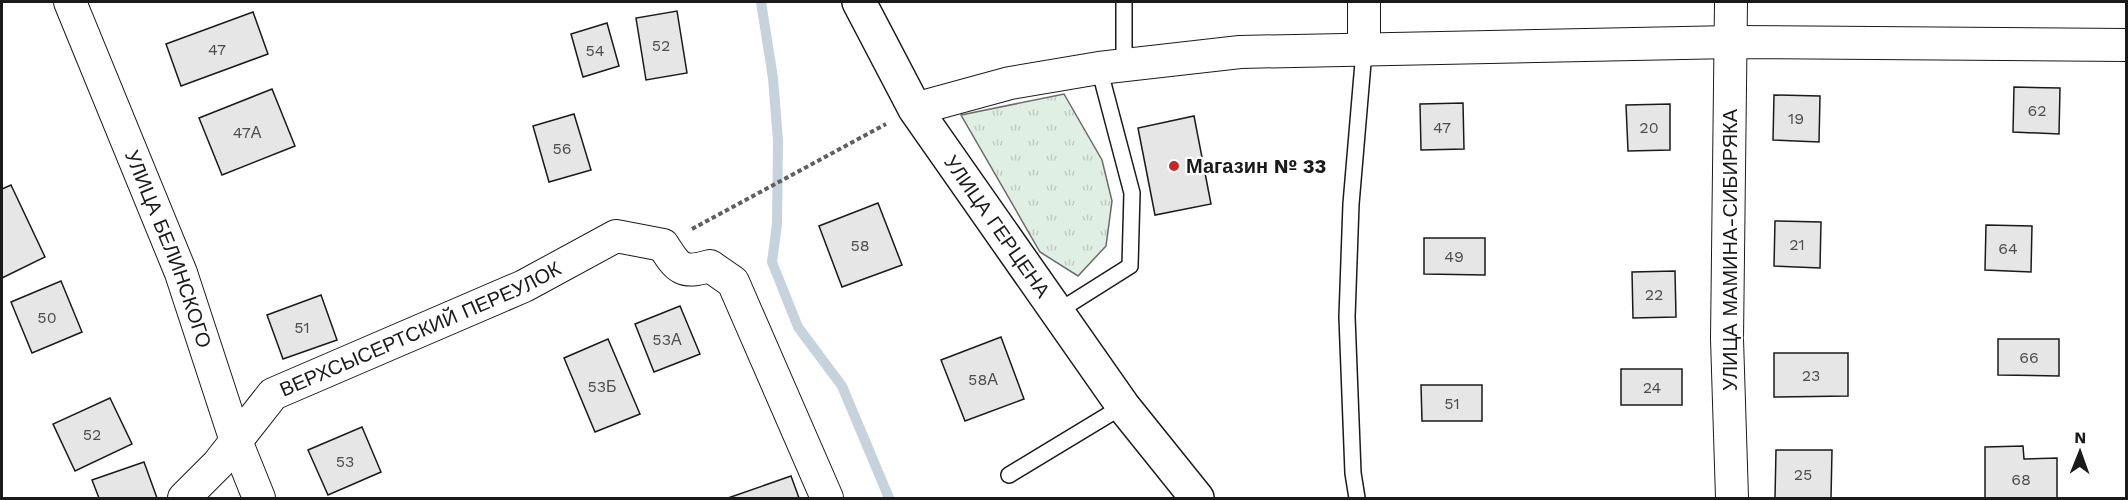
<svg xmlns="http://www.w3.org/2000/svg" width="2128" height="500" font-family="'Work Sans',sans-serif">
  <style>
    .grass { fill: url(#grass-tufts); stroke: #6a6a6a; stroke-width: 1.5 }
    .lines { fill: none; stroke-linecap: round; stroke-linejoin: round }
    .stream { stroke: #c6d2dc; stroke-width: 10 }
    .building { fill: #e6e6e6; stroke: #1a1a1a; stroke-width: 1.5 }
    .service-casing { stroke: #1a1a1a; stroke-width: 18 }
    .minor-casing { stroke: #1a1a1a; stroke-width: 34 }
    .primary-casing { stroke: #1a1a1a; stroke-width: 36 }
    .path { stroke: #5f5f5f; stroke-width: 4; stroke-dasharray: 4.5 3; stroke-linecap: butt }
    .service { stroke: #fff; stroke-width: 15 }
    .minor { stroke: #fff; stroke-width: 32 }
    .primary { stroke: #fff; stroke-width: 33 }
    .poi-dot { fill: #c62828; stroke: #fff; stroke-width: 2 }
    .labels { text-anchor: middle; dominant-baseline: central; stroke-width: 4.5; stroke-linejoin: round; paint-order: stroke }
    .number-label { font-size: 16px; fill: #4d4d4d }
    .poi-label { font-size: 20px; font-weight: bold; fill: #1a1a1a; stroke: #fff; text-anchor: start }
    .street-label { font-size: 20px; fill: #1a1a1a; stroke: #fff }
  </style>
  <defs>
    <pattern id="grass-tufts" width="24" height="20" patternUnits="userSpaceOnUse" patternTransform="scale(1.5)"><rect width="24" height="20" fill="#e0efe3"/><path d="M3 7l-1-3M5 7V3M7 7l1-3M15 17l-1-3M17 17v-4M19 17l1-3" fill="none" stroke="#c0ccc2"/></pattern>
  </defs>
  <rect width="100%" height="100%" fill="#fff"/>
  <!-- grass -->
  <path class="grass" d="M1064,94L1102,160L1112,201L1106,246L1078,276L1040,252L961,115Z"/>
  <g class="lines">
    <!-- stream -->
    <path class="stream" d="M761,2L773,78L778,141L777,224L772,262L798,327L842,386L889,498"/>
  </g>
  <!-- building -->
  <g class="building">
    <path d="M677,11L687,73L646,80L636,18Z"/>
    <path d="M253,12L268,54L181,86L166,44Z"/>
    <path d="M607,23L619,66L583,77L571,34Z"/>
    <path d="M2014,87L2060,88L2059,134L2013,132Z"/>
    <path d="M272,89L295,146L222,175L199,118Z"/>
    <path d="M1774,95L1820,96L1819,142L1773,140Z"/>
    <path d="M1463,103L1464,149L1421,150L1420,104Z"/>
    <path d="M1670,104V150L1628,151L1626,105Z"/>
    <path d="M574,114L591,170L549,182L533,126Z"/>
    <path d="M1194,116L1211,204L1155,215L1138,128Z"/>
    <path d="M11,185L45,257L2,278V189Z"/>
    <path d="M878,203L902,265L842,287L819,226Z"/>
    <path d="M1775,221L1821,222L1820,268L1774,266Z"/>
    <path d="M1986,225L2032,226L2031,272L1985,270Z"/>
    <path d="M1424,238H1485V275L1424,274Z"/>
    <path d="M1675,271L1676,317L1633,318L1632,272Z"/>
    <path d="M61,281L82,332L32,353L11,302Z"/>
    <path d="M321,295L337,340L283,359L267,315Z"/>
    <path d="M680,306L700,354L654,372L635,324Z"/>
    <path d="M1001,337L1024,399L965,421L941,360Z"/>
    <path d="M608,339L640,414L595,432L564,358Z"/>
    <path d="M1998,339H2059V376L1998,375Z"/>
    <path d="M1774,353H1848V396L1774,397Z"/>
    <rect x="1621" y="369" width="61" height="36"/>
    <path d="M1421,385H1482V421H1422Z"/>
    <path d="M110,398L132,444L75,471L53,424Z"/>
    <path d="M362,427L381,472L328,495L308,450Z"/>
    <path d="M2023,446L2024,459L2057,458V498H1985V447Z"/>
    <path d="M1776,450H1832L1831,498H1775Z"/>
    <path d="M144,462L157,498H99L92,480Z"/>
    <path d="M791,476L799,498H728Z"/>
  </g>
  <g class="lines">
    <!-- service casing -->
    <g class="service-casing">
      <g id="service">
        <path d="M1124,2V65"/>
        <path d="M1057,312L1130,266L1132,193L1099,68"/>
        <path d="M1009,475L1123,406"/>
        <path d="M1357,498L1353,473L1347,317L1351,204L1364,51"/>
      </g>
    </g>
    <!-- minor casing -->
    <g class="minor-casing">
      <g id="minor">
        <path id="s1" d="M70,2L181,273L236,441L259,498"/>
        <path d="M1731,2L1727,339L1732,498"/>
        <path d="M1364,51V2"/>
        <path d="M915,109L1010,83L1099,68L1240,52L1732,42L2126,45"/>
        <path id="s2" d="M184,498L218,464L273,394L524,286L616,236L663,245C678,269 682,274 710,266L733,282L827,498"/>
      </g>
    </g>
    <!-- primary casing -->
    <g class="primary-casing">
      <g id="primary">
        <path id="s3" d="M859,2L915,109L1123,406L1197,498"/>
      </g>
    </g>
    <!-- path -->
    <path class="path" d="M692,229L886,124"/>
    <!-- service -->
    <use href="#service" class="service"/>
    <!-- minor -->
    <use href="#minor" class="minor"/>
    <!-- primary -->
    <use href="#primary" class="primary"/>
  </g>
  <!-- markers -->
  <circle class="poi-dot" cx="1174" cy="166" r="6"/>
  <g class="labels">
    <!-- number labels -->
    <g class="number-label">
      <text x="661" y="45">52</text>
      <text x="217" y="49">47</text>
      <text x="595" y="50">54</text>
      <text x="2037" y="110">62</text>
      <text x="1796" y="118">19</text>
      <text x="1442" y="127">47</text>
      <text x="1649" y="127">20</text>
      <text x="247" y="132">47А</text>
      <text x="562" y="148">56</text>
      <text x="1797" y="244">21</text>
      <text x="860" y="245">58</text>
      <text x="2008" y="248">64</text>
      <text x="1454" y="256">49</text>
      <text x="1654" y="294">22</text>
      <text x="47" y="317">50</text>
      <text x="302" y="327">51</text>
      <text x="667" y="339">53А</text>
      <text x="2029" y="357">66</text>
      <text x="1811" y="375">23</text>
      <text x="983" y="379">58А</text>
      <text x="602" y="386">53Б</text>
      <text x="1652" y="387">24</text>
      <text x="1452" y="403">51</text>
      <text x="92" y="434">52</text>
      <text x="345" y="461">53</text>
      <text x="1803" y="474">25</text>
      <text x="2021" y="479">68</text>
    </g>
    <!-- poi labels -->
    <g class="poi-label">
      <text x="1186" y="166">Магазин № 33</text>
    </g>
    <!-- street labels -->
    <g class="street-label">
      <text stroke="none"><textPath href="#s3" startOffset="264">УЛИЦА ГЕРЦЕНА</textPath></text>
      <text stroke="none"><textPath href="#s1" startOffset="266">УЛИЦА БЕЛИНСКОГО</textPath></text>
      <text transform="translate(1730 250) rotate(-90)">УЛИЦА МАМИНА-СИБИРЯКА</text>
      <text stroke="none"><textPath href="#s2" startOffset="298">ВЕРХСЫСЕРТСКИЙ ПЕРЕУЛОК</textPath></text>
    </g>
  </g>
  <!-- border -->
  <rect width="2128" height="500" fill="none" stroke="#1a1a1a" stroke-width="6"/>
  <!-- north arrow -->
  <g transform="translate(2080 452) rotate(1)" stroke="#ffffff" stroke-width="4.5" paint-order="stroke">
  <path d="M0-4.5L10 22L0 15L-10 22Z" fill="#1a1a1a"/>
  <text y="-9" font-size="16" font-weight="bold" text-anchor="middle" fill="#1a1a1a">N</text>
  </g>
</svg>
